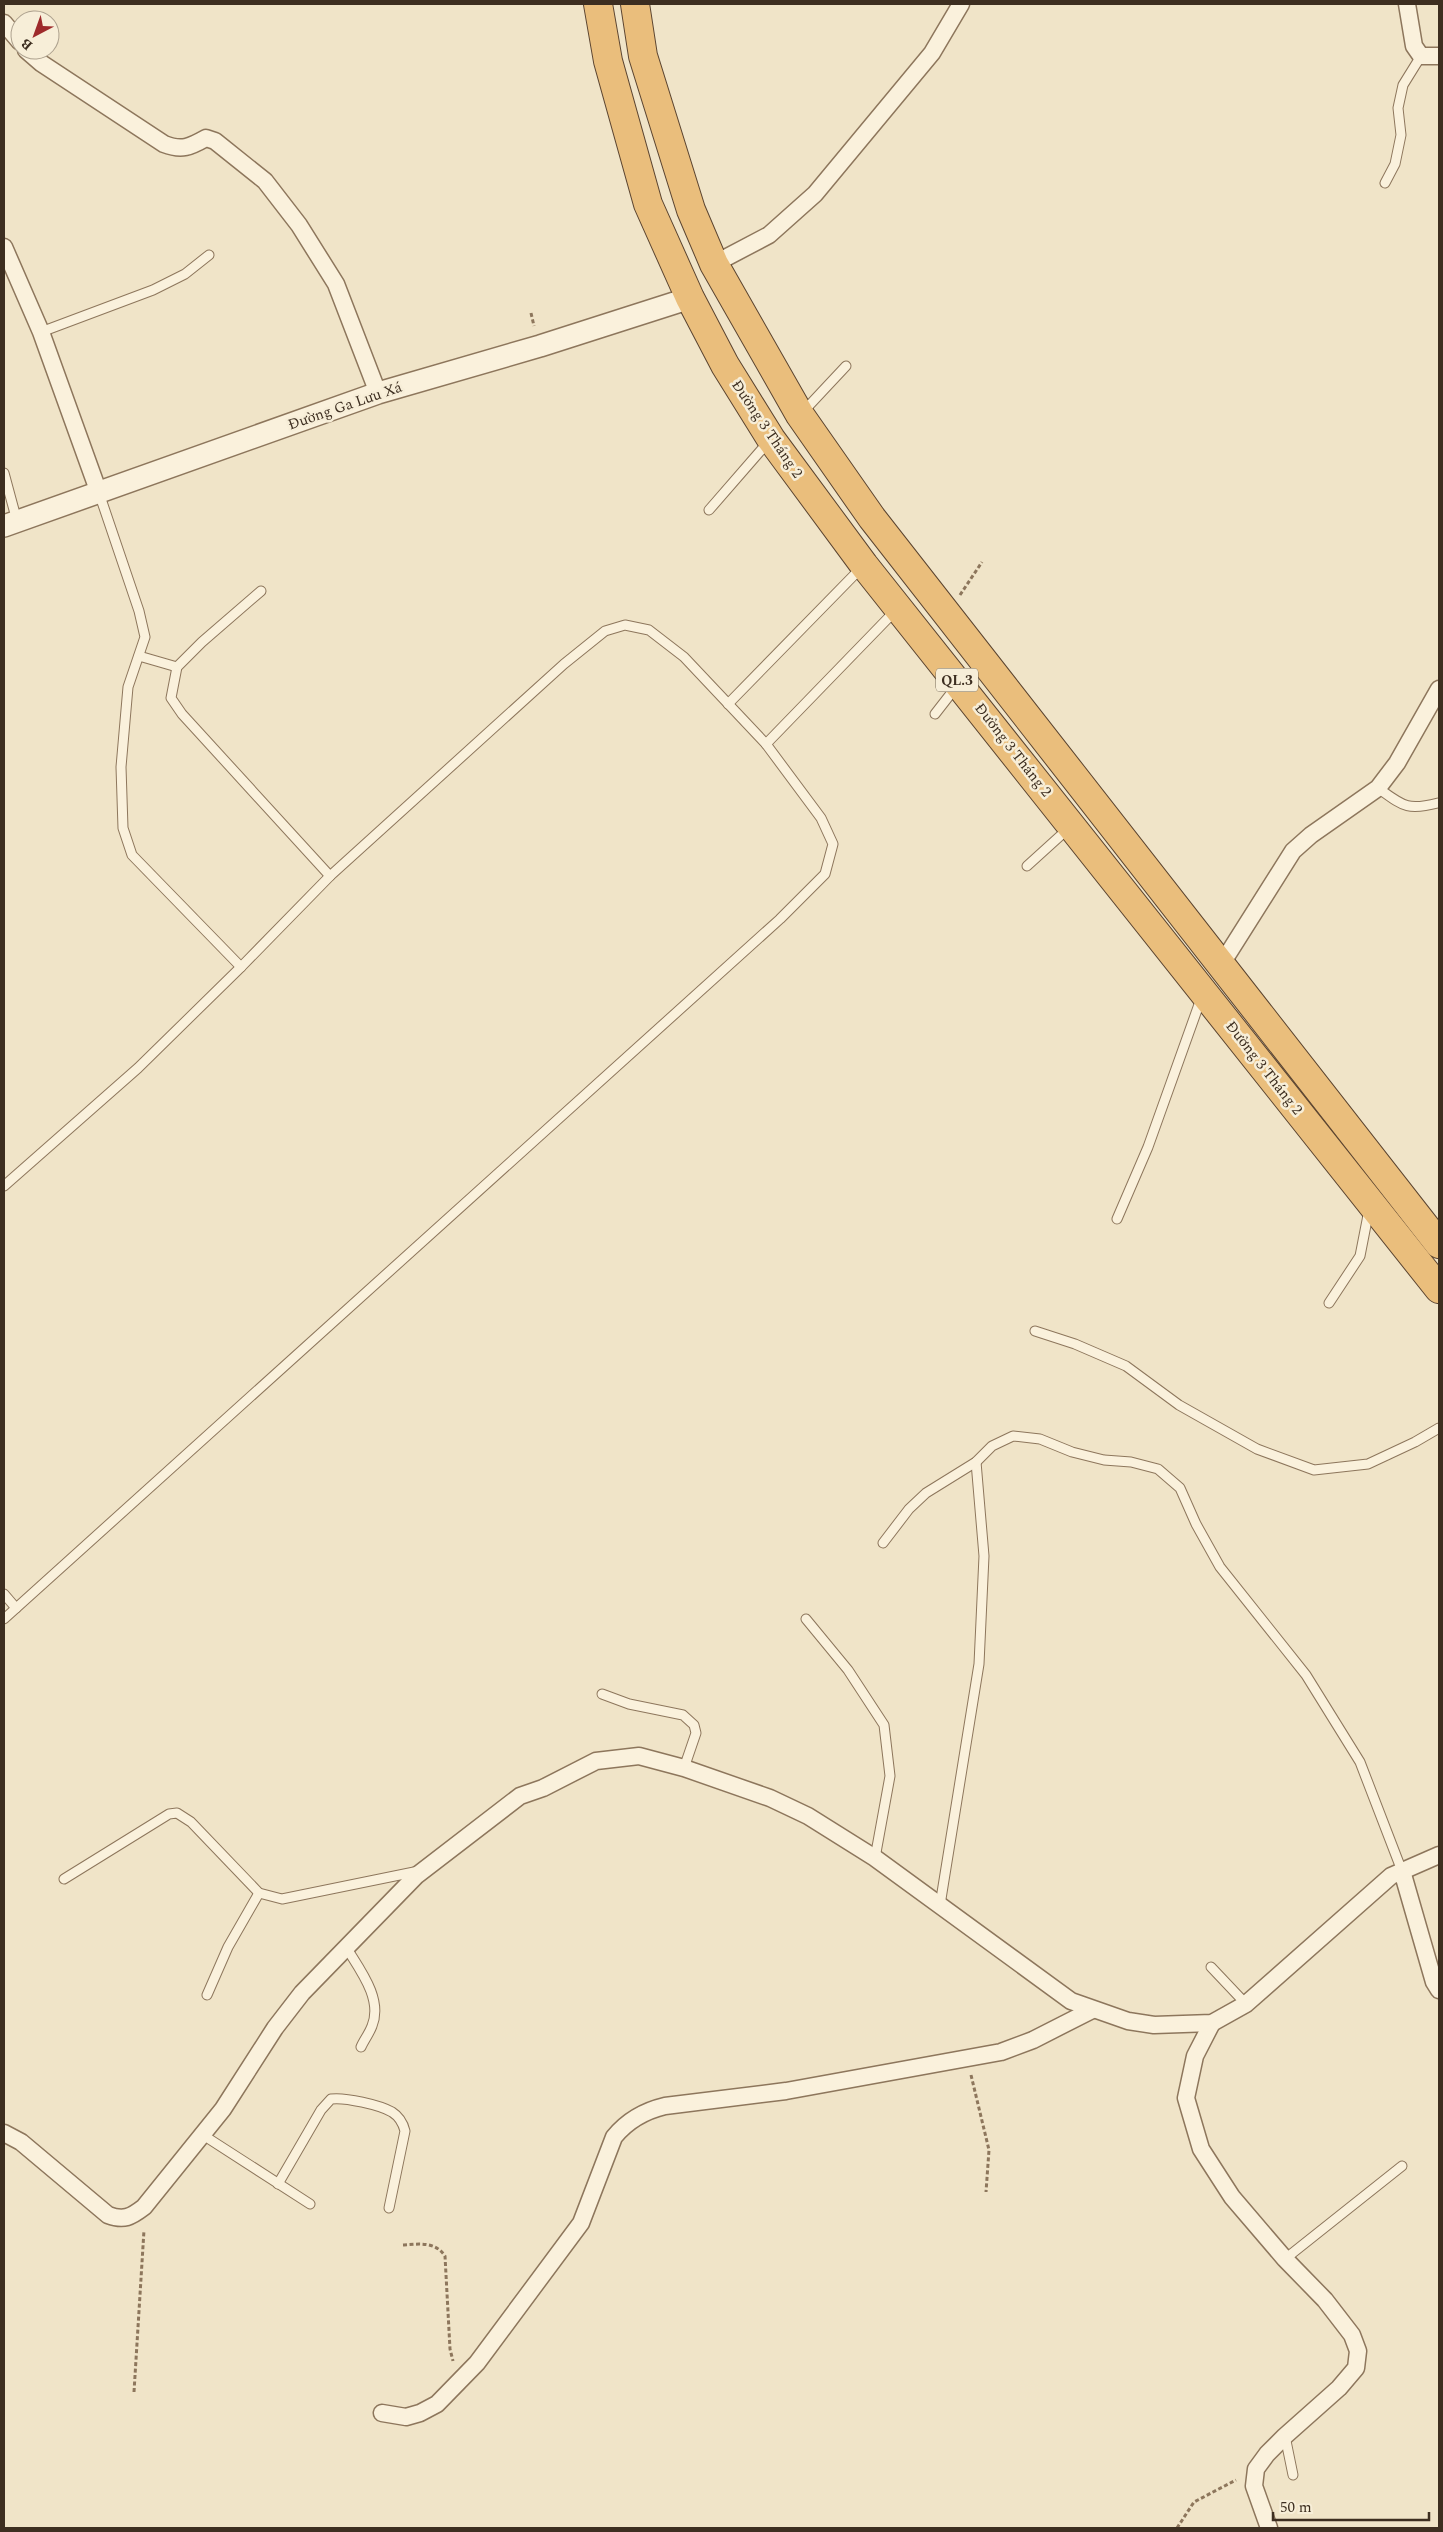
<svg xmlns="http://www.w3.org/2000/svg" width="1443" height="2532" font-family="Spectral,serif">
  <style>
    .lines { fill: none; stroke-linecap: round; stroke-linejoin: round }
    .service-casing { stroke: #8d765c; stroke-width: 11 }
    .minor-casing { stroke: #8d765c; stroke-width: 19 }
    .tertiary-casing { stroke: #8d765c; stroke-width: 24 }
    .trunk-casing { stroke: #5b4430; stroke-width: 30 }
    .path { stroke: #8d765c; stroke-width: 3; stroke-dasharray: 4 2.5; stroke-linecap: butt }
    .service { stroke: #faf1dc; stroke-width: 9 }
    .minor { stroke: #faf1dc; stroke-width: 16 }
    .tertiary { stroke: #faf1dc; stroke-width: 21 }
    .trunk { stroke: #eabe7c; stroke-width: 28 }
    .labels { text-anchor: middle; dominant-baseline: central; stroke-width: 5; stroke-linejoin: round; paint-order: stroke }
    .shield { fill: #f7eed8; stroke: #756857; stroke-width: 1 }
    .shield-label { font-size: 14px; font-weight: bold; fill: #3d2e20 }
    .street-label { font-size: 15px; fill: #3d2e20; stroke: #f7eed8 }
  </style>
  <rect width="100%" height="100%" fill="#f0e4c8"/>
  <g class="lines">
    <!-- service casing -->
    <g class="service-casing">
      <g id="service">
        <path d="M1385,183L1395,164L1401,135L1398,108L1403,85L1421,56"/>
        <path d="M41,332L153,290L185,274L209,255"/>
        <path d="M802,413L846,366"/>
        <path d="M4,473L17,521"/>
        <path d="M709,510L769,441"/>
        <path d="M261,591L202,642L177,667L171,698L182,714L330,876"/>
        <path d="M139,656L177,667"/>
        <path d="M728,704L862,567"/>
        <path d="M935,714L956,687"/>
        <path d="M766,744L896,610"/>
        <path d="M1378,788C1403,806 1407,811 1438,803"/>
        <path d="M1027,866L1070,827"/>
        <path d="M4,1186L138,1068L241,967"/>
        <path d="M1117,1219L1148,1147L1202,996"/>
        <path d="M1329,1303L1360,1256L1369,1210"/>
        <path d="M1035,1331L1075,1344L1126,1366L1179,1405L1257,1449L1314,1470L1368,1464L1415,1442L1439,1428"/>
        <path d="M883,1543L909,1509L926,1493L976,1462L992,1446L1013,1436L1040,1439L1072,1452L1104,1460L1131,1462L1158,1469L1180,1488L1196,1524L1220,1567L1306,1675L1360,1762L1402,1871"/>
        <path d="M4,1594L16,1608"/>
        <path d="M4,1619L780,919L825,874L833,844L821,818L766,744L684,657L649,630L625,625L605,631L564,664L330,876L241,967L132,855L123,828L121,767L128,687L145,637L139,611L99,493"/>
        <path d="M806,1619L848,1670L884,1725L890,1776L875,1858"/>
        <path d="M602,1694L629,1704L683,1715L694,1725L696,1733L684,1768"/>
        <path d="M64,1879L169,1814L177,1813L191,1822L259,1893L282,1899L419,1871"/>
        <path d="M940,1905L979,1664L984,1556L976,1462"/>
        <path d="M346,1947C360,1970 383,1999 372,2026C369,2034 364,2040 361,2047"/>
        <path d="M1211,1967L1246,2004"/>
        <path d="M207,1995L228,1947L259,1893"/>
        <path d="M203,2135L310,2204"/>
        <path d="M278,2184L321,2110L331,2099C345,2097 380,2105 392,2112C400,2117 403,2123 405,2131L389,2208"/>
        <path d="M1285,2259L1402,2166"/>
        <path d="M1285,2436L1293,2475"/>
      </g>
    </g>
    <!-- minor casing -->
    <g class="minor-casing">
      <g id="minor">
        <path d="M1407,4L1414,46L1421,56H1439"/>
        <path d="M4,23L20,42"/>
        <path d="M26,50L41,63L164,144C182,151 190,147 206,138L215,141L265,181L299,225L336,284L378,393"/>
        <path d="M4,247L41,332L99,493"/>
        <path d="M714,264L769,235L815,194L932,53L961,4"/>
        <path d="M1221,965L1293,851L1311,835L1378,788L1397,763L1439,689"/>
        <path d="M1402,1871L1434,1982L1439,1990"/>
        <path d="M1212,2023L1195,2056L1186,2098L1201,2149L1232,2197L1285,2259L1325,2300L1352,2335L1358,2351L1356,2368L1339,2388L1285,2436L1267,2454L1256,2469L1254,2486L1269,2528"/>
        <path d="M4,2133L21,2142L108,2215C124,2221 131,2217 144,2207L223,2109L275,2028L302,1993L416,1876L520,1796L543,1788L596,1761L639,1756L684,1768L770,1798L808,1816L875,1858L1071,2001L1128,2021L1154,2025L1212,2023L1246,2004L1391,1876L1439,1855"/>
        <path d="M382,2413L406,2417L420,2413L437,2404L477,2363L581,2223L614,2137C627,2121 644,2111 665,2106L786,2091L1001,2052L1033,2040L1092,2010"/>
      </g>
    </g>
    <!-- tertiary casing -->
    <g class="tertiary-casing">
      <path id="tertiary" d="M4,526L378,393L540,346L690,298"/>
    </g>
    <!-- trunk casing -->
    <g class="trunk-casing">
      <g id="trunk">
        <path d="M598,4L608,61L648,204L690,298L725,365L771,439L864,565L1439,1289"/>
        <path d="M635,4L643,56L691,210L714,264L800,415L872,518L1439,1244"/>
      </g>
    </g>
    <!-- path -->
    <g class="path">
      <path d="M531,313L534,326"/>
      <path d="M960,595L982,562"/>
      <path d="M971,2075L989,2150L986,2192"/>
      <path d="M403,2245C419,2244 435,2241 445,2256L450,2349L453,2361"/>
      <path d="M134,2392L144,2230"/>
      <path d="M1177,2528L1194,2502L1236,2480"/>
    </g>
    <!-- service -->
    <use href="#service" class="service"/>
    <!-- minor -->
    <use href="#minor" class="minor"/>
    <!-- tertiary -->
    <use href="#tertiary" class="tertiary"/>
    <!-- trunk -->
    <use href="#trunk" class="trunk"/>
  </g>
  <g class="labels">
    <!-- shield labels -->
    <rect class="shield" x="936" y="668.5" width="42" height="23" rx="4"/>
    <g class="shield-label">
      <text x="957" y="680">QL.3</text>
    </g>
    <!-- street labels -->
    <g class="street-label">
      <text transform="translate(345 406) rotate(-19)">Đường Ga Lưu Xá</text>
      <text transform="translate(767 429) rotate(56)">Đường 3 Tháng 2</text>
      <text transform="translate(1013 750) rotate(52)">Đường 3 Tháng 2</text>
      <text transform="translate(1264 1068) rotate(52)">Đường 3 Tháng 2</text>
    </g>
  </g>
  <!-- border -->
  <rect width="1443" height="2532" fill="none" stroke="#3d2e20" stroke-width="10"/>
  <!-- north arrow -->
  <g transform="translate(35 35) rotate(221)"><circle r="24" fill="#f7eed8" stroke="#ada18e"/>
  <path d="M0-4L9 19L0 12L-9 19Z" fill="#9e2a2b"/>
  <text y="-8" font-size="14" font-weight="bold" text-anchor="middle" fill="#3d2e20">B</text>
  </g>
  <!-- scale -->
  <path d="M1273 2512v8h156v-8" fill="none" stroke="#3d2e20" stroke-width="2.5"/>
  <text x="1280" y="2512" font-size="15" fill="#3d2e20" stroke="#f7eed8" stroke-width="4" paint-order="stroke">50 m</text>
</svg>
